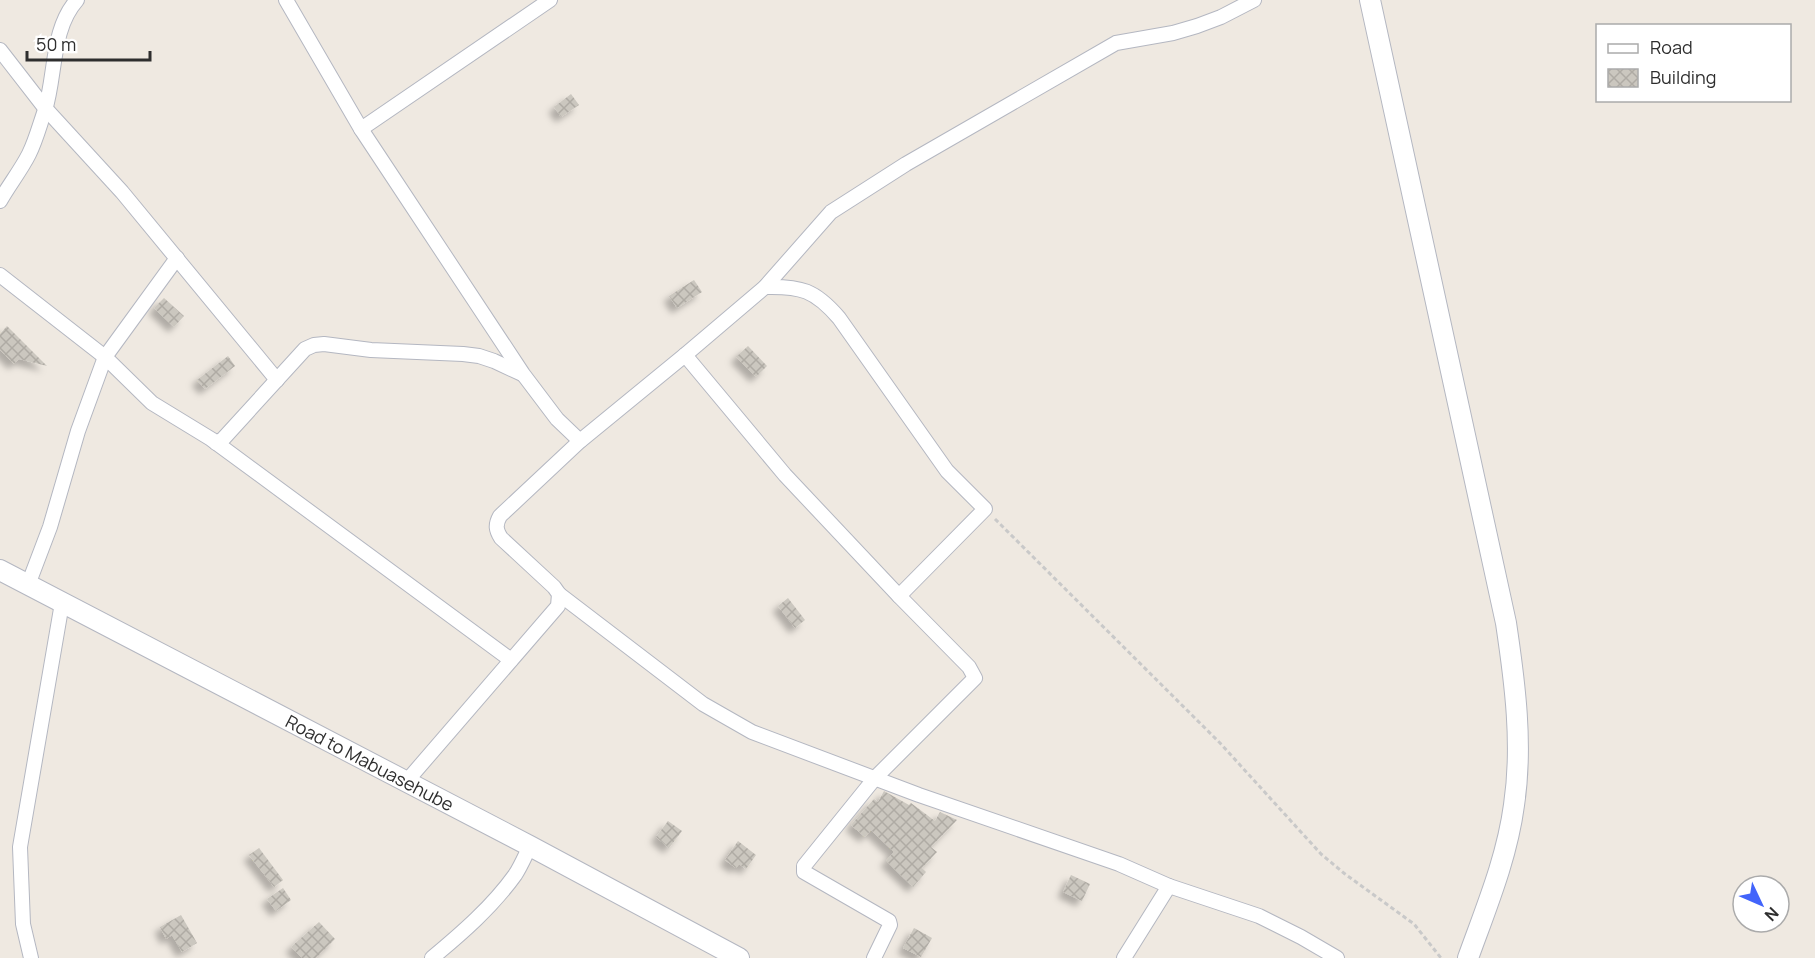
<svg xmlns="http://www.w3.org/2000/svg" width="1815" height="958" font-family="Manrope,sans-serif">
  <style>
    .building { fill: url(#building-cross-hatch); filter: url(#shadow) }
    .lines { fill: none; stroke-linecap: round; stroke-linejoin: round }
    .street-casing { stroke: #b4b7c1; stroke-width: 16 }
    .secondary-casing { stroke: #b4b7c1; stroke-width: 22 }
    .path { stroke: #c9c9c9; stroke-width: 3; stroke-dasharray: 4.5 3; stroke-linecap: butt }
    .street { stroke: #fff; stroke-width: 14 }
    .secondary { stroke: #fff; stroke-width: 20 }
    .labels { text-anchor: middle; dominant-baseline: central; stroke-width: 4.5; stroke-linejoin: round; paint-order: stroke }
    .street-label { font-size: 18px; fill: #2e2e2e; stroke: #fff }
  </style>
  <defs>
    <pattern id="building-cross-hatch" width="8" height="8" patternUnits="userSpaceOnUse" patternTransform="scale(1.5)"><rect width="8" height="8" fill="#cbc7bf"/><path d="M0 0l8 8M0 8l8-8" fill="none" stroke="#afaba4"/></pattern>
    <filter id="shadow"><feDropShadow dx="-5.5" dy="5.5" stdDeviation="3" flood-color="#0004"/></filter>
  </defs>
  <rect width="100%" height="100%" fill="#efe9e1"/>
  <!-- building -->
  <g class="building">
    <path d="M571,94L579,105L561,117L554,107Z"/>
    <path d="M694,280L702,292L677,308L669,296Z"/>
    <path d="M164,298L184,316L174,327L154,308Z"/>
    <path d="M7,326L47,366L19,359L14,364L0,350V334Z"/>
    <path d="M748,346L767,366L756,377L736,357Z"/>
    <path d="M228,356L235,366L205,389L197,380Z"/>
    <path d="M788,598L805,620L795,628L778,606Z"/>
    <path d="M884,791L909,805L911,803L935,821L940,812L957,820L931,847L937,852L922,868L926,872L913,887L886,861L894,852L871,830L865,837L851,825L874,799L878,802Z"/>
    <path d="M668,821L682,831L669,848L656,837Z"/>
    <path d="M738,841L756,855L746,869L739,864L736,868L725,860Z"/>
    <path d="M259,848L283,880L274,887L249,855Z"/>
    <path d="M1071,875L1090,884L1082,901L1063,892Z"/>
    <path d="M283,888L291,900L276,911L267,899Z"/>
    <path d="M181,915L197,943L182,952L172,935L166,939L160,927Z"/>
    <path d="M319,922L335,939L316,958H302L291,947Z"/>
    <path d="M914,928L932,938L921,957L903,948Z"/>
  </g>
  <g class="lines">
    <!-- street casing -->
    <g class="street-casing">
      <g id="street">
        <path d="M286,0L361,129L523,374L557,419L580,441"/>
        <path d="M0,50L45,108L122,192L277,380"/>
        <path d="M361,129L550,0"/>
        <path d="M0,201C9,185 21,170 29,154C36,140 40,124 45,110C56,75 51,29 77,0"/>
        <path d="M0,275L105,357L152,403L211,439L511,660"/>
        <path d="M765,287L831,212L906,164L1116,43L1173,33L1197,26L1221,17L1254,0"/>
        <path d="M685,355L785,475L899,596L969,667L975,678L875,778L804,866V872L889,921L890,925L874,958"/>
        <path d="M216,443L223,439L305,349L314,345L324,344L371,350L463,354L479,356L494,361L522,374"/>
        <path d="M28,585L50,527L78,431L105,357L177,258"/>
        <path d="M559,594L703,704L752,732L919,795L1119,864L1169,886L1259,916L1301,937L1337,958"/>
        <path d="M406,782L558,606L559,594L554,587L501,538C496,530 495,525 500,516L580,441L685,355L765,287C801,286 815,290 839,318L947,471L985,509L899,596"/>
        <path d="M31,958L23,924L20,847L62,603"/>
        <path d="M432,958C462,933 492,907 515,875C521,866 525,856 530,846"/>
        <path d="M1124,958L1169,886"/>
      </g>
    </g>
    <!-- secondary casing -->
    <g class="secondary-casing">
      <g id="secondary">
        <path d="M1370,0L1506,623C1515,683 1523,745 1514,805C1507,858 1486,908 1468,958"/>
        <path id="s1" d="M0,570L530,846L739,958"/>
      </g>
    </g>
    <!-- path -->
    <path class="path" d="M995,519L1220,743L1321,854L1345,874L1414,924L1441,958"/>
    <!-- street -->
    <use href="#street" class="street"/>
    <!-- secondary -->
    <use href="#secondary" class="secondary"/>
  </g>
  <g class="labels">
    <!-- street labels -->
    <g class="street-label">
      <text stroke="none"><textPath href="#s1" startOffset="417">Road to Mabuasehube</textPath></text>
    </g>
  </g>
  <!-- legend -->
  <rect x="1596" y="24" width="195" height="78" fill="#ffffff" stroke="#ababab" stroke-width="1.5"/>
  <rect x="1608" y="44" width="30" height="9" fill="#ffffff" stroke="#ababab" stroke-width="1.5"/>
  <text x="1650" y="54" font-size="18" fill="#2e2e2e">Road</text>
  <rect x="1608" y="69" width="30" height="18" fill="url(#building-cross-hatch)" stroke="#ababab" stroke-width="1.5"/>
  <text x="1650" y="84" font-size="18" fill="#2e2e2e">Building</text>
  <!-- north arrow -->
  <g transform="translate(1761 904) rotate(134)"><circle r="28" fill="#ffffff" stroke="#ababab" stroke-width="1.5"/>
  <path d="M0-4.5L10 22L0 15L-10 22Z" fill="#4264fb"/>
  <text y="-9" font-size="16" font-weight="bold" text-anchor="middle" fill="#2e2e2e">N</text>
  </g>
  <!-- scale -->
  <path d="M27 51v9h123v-9" fill="none" stroke="#2e2e2e" stroke-width="3"/>
  <text x="36" y="51" font-size="18" fill="#2e2e2e" stroke="#ffffff" stroke-width="4.5" paint-order="stroke">50 m</text>
</svg>
